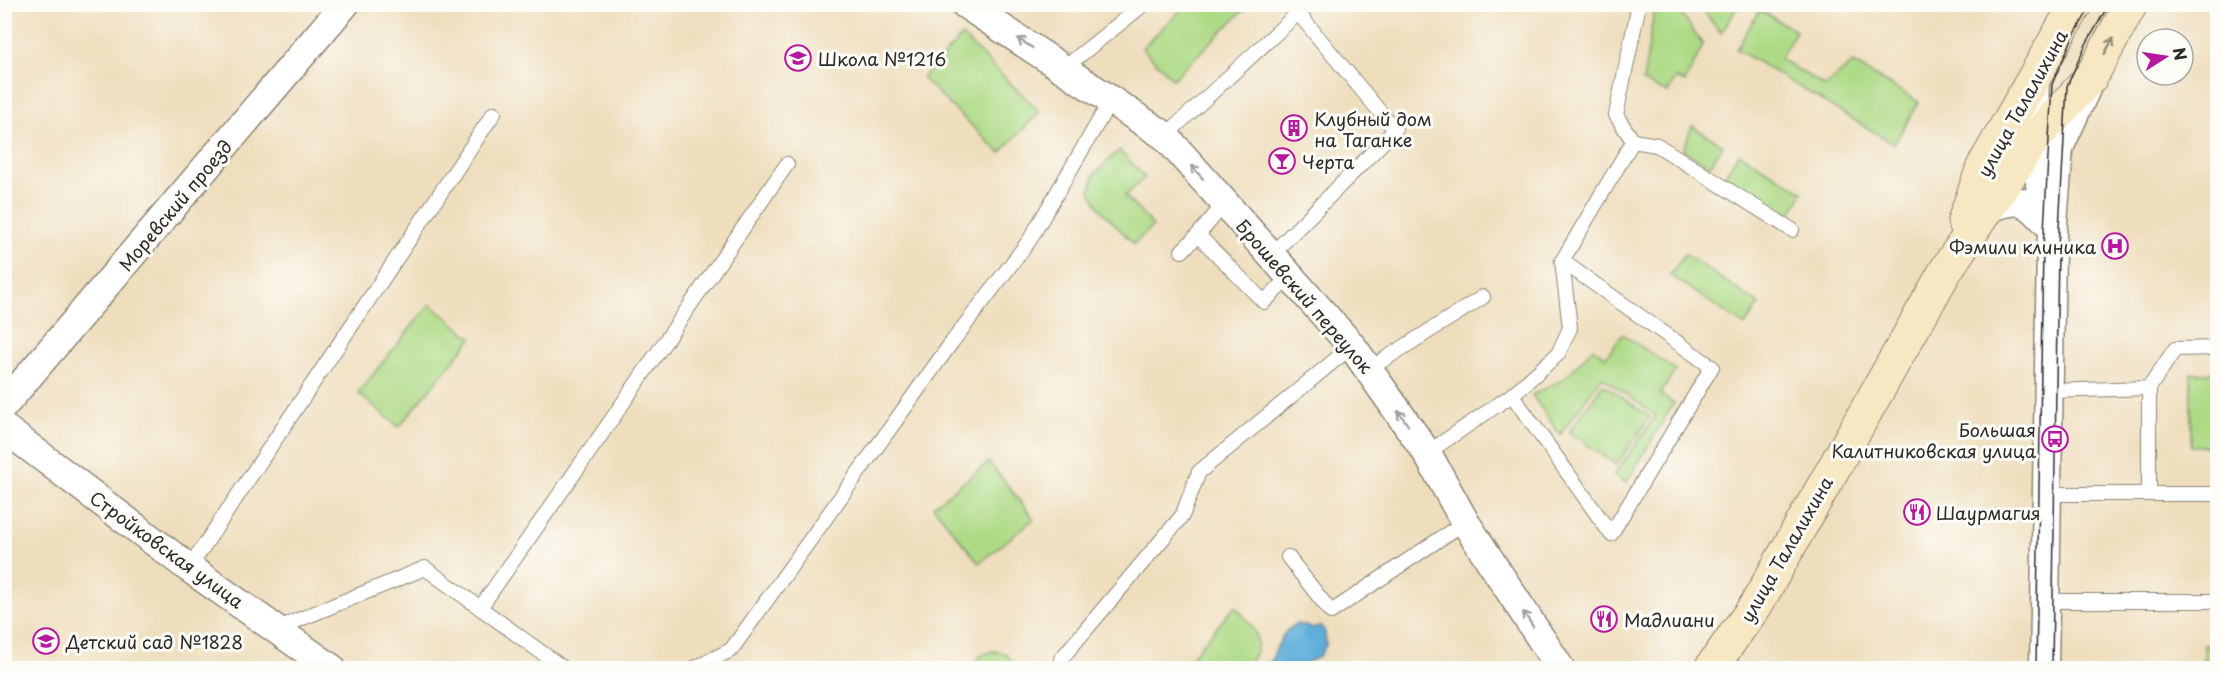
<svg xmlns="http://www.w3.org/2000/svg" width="2222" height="673" font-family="'Playpen Sans',sans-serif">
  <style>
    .green { fill: #aeda86; stroke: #6c8258; stroke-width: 1.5 }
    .water { fill: #60afda; stroke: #466d82; stroke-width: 1.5 }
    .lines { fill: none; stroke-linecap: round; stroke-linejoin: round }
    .lane-casing { stroke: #8c8474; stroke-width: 16 }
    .street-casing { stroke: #8c8474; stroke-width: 31 }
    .secondary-casing { stroke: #8c8474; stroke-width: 35 }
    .lane { stroke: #fff; stroke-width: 14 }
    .street { stroke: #fff; stroke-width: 28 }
    .secondary { stroke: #f7e8c3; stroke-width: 33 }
    .tram { stroke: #2b2b2b; stroke-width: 1.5 }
    .oneway { stroke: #a0a0a0 }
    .oneway2 { stroke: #918a77 }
    .labels { text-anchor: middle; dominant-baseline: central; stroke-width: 6; stroke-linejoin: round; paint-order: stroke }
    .poi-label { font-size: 18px; fill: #2b2b2b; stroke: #fdfcf7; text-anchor: start }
    .street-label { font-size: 18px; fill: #2b2b2b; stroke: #fdfcf7 }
  </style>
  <rect width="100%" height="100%" fill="#fdfcf7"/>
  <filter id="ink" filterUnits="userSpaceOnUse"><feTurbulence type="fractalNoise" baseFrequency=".0167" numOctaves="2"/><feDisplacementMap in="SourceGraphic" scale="12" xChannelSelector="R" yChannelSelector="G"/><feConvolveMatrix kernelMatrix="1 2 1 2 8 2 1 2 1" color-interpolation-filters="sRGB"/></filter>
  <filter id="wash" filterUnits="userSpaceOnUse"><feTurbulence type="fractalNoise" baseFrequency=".008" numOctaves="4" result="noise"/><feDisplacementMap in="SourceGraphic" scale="24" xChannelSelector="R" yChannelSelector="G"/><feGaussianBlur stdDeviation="1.35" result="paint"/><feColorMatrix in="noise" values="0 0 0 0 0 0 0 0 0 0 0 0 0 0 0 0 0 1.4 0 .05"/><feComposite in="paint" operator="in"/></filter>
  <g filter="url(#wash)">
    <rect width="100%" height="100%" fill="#eedebd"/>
    <!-- green -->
    <g class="green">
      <path d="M1186,5H1249L1173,79L1142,48Z"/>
      <path d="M1655,5H1675L1703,45L1685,82L1675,78L1668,93L1643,82Z"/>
      <path d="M1713,5H1739L1721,33L1704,12Z"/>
      <path d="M1760,10L1796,31L1780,59L1825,86L1853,63L1919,102L1894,144L1736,49Z"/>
      <path d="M962,36L1040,112L1000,153L922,78Z"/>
      <path d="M1692,126L1723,145L1710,166L1683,150Z"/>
      <path d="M1119,150L1145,177L1125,196L1153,226L1134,244L1101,210L1090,192L1094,175Z"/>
      <path d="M1739,153L1803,192L1788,218L1723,178Z"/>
      <path d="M1685,254L1759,304L1745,326L1670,275Z"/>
      <path d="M430,304L472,338L399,427L358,393Z"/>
      <path d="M1622,334L1676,370L1660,394L1674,403L1626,483L1614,475L1656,416L1602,377L1560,435L1532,395L1564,379L1593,348L1606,357Z"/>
      <rect x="2191" y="373" width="26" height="73"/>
      <path d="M1603,384L1650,417L1616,465L1569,432Z"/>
      <path d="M989,462L1034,519L979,563L933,506Z"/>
      <path d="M1235,606C1254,628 1270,644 1244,668H1182Z"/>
      <rect x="2204" y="645" width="13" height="23"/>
      <path d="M992,651L1004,653L1020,668H970L980,656Z"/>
    </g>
    <!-- water -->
    <path class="water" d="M1297,624L1312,628L1321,626L1325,632L1326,645L1319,657L1295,668H1268C1276,653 1279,631 1297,624Z"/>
  </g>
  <g filter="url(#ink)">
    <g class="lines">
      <!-- lane casing -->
      <g class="lane-casing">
        <g id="lane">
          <path d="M1639,4L1616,115L1633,141L1657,145L1792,230"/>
          <path d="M1064,68L1144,4"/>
          <path d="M1165,136L1298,13L1395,130L1271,255"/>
          <path d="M1198,235L1225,203"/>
          <path d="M1182,251L1198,235L1264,302L1290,276"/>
          <path d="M1369,369L1483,297"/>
          <path d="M2047,391L2149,388L2175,349L2218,348"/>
          <path d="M1512,395L1558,354L1570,328L1562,261"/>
          <path d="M1427,453L1512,395L1611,534L1712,367L1562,261L1633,141"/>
          <path d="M2046,494H2218"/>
          <path d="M2149,494V388"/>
          <path d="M1288,557L1331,612L1465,522"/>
          <path d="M189,568L494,113"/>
          <path d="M2045,601H2218"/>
          <path d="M480,608L601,435L787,164"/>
          <path d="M276,629L425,568L563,668"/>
          <path d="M695,668L731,650L952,342L1029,241L1111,100"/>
          <path d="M1062,668L1061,659L1182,516L1199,472L1352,346"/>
        </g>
      </g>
      <!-- street casing -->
      <g class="street-casing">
        <g id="street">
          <path d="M965,4L1165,136L1352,346L1427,453L1465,522L1560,668"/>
          <path d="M2035,77L2033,140L2044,208"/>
          <path d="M1987,208C2019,199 2023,196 2046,222"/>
          <path d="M4,405L345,4"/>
          <path d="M4,428L189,568L331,668"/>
          <path d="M2044,668L2051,248L2059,148L2086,89"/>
        </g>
      </g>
      <!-- secondary casing -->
      <g class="secondary-casing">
        <g id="secondary">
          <path d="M1964,221L1983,167L2076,4"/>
          <path d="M1711,668L1756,605L1946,270L2033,140L2091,77L2131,4"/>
        </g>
      </g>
      <!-- lane -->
      <use href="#lane" class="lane"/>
      <!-- street -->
      <use href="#street" class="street"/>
      <!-- secondary -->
      <use href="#secondary" class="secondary"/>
      <!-- tram -->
      <g class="tram">
        <path d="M2036,668L2043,249L2052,84L2072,39L2092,4"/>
        <path d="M2052,668L2058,247L2067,86L2085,46L2109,4"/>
      </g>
    </g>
    <!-- one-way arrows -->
    <defs><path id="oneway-shaft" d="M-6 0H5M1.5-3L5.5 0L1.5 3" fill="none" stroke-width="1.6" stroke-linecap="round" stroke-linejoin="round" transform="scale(1.5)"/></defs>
    <g class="oneway">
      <use href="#oneway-shaft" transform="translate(1025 43) rotate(-147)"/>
      <use href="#oneway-shaft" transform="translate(1197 172) rotate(-132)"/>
      <use href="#oneway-shaft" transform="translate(1403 418) rotate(-125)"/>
      <use href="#oneway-shaft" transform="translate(1528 619) rotate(-123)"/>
    </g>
    <use class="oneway2" href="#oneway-shaft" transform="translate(2109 46) rotate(-61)"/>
  </g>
  <!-- icons -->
  <defs>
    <g id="school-ring" transform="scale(1.35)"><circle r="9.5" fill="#fdfcf7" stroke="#b5179e" stroke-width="1.5"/><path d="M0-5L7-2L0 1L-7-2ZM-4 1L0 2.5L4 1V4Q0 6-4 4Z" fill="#b5179e"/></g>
    <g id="building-ring" transform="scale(1.35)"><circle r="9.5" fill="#fdfcf7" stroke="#b5179e" stroke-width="1.5"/><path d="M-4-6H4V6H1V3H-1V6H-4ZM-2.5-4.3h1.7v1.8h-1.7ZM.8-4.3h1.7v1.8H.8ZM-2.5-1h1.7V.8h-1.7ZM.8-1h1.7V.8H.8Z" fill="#b5179e"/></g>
    <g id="bar-ring" transform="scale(1.35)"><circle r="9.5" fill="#fdfcf7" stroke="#b5179e" stroke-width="1.5"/><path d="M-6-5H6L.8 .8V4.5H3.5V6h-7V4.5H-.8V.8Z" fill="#b5179e"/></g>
    <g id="hospital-ring" transform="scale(1.35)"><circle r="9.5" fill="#fdfcf7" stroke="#b5179e" stroke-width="1.5"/><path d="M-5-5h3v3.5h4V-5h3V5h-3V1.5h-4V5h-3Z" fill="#b5179e"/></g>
    <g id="bus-ring" transform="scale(1.35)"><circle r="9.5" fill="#fdfcf7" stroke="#b5179e" stroke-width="1.5"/><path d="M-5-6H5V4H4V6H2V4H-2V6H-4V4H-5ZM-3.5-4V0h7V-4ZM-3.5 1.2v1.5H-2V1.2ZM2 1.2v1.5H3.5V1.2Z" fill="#b5179e"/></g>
    <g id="restaurant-ring" transform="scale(1.35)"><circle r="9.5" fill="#fdfcf7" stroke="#b5179e" stroke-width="1.5"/><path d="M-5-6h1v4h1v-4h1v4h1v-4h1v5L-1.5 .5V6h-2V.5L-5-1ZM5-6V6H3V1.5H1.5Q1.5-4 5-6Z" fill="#b5179e"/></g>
  </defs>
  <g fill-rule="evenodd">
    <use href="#school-ring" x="798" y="58"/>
    <use href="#building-ring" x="1294" y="128"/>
    <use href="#bar-ring" x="1282" y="161"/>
    <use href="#hospital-ring" x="2115" y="246"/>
    <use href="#bus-ring" x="2055" y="439"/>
    <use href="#restaurant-ring" x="1917" y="512"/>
    <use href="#restaurant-ring" x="1604" y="619"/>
    <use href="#school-ring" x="46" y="641"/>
  </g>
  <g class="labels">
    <!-- poi labels -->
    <g class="poi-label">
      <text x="818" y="58">Школа №1216</text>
      <text x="1314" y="118">Клубный дом<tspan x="1314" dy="21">на Таганке</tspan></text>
      <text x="1302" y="161">Черта</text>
      <text x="2096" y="246" text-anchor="end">Фэмили клиника</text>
      <text x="2036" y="429" text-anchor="end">Большая<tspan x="2036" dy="21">Калитниковская улица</tspan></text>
      <text x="1936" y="512">Шаурмагия</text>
      <text x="1624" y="619">Мадлиани</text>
      <text x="66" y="641">Детский сад №1828</text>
    </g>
    <!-- street labels -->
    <g class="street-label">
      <text transform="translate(2022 103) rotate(-61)">улица Талалихина</text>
      <text transform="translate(175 205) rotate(-50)">Моревский проезд</text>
      <text transform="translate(1305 296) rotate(49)">Брошевский переулок</text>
      <text transform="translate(167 549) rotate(36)">Стройковская улица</text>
      <text transform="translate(1786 549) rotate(-60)">улица Талалихина</text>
    </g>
  </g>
  <!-- margin -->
  <rect width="2222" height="673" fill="none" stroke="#fdfcf7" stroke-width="24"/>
  <!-- north arrow -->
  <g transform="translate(2165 57) rotate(78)"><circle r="28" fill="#fdfcf7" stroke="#a9a8a5" stroke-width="1.5"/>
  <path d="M0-4.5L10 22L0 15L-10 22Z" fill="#b5179e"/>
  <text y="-9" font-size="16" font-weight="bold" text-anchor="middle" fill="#2b2b2b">N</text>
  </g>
</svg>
